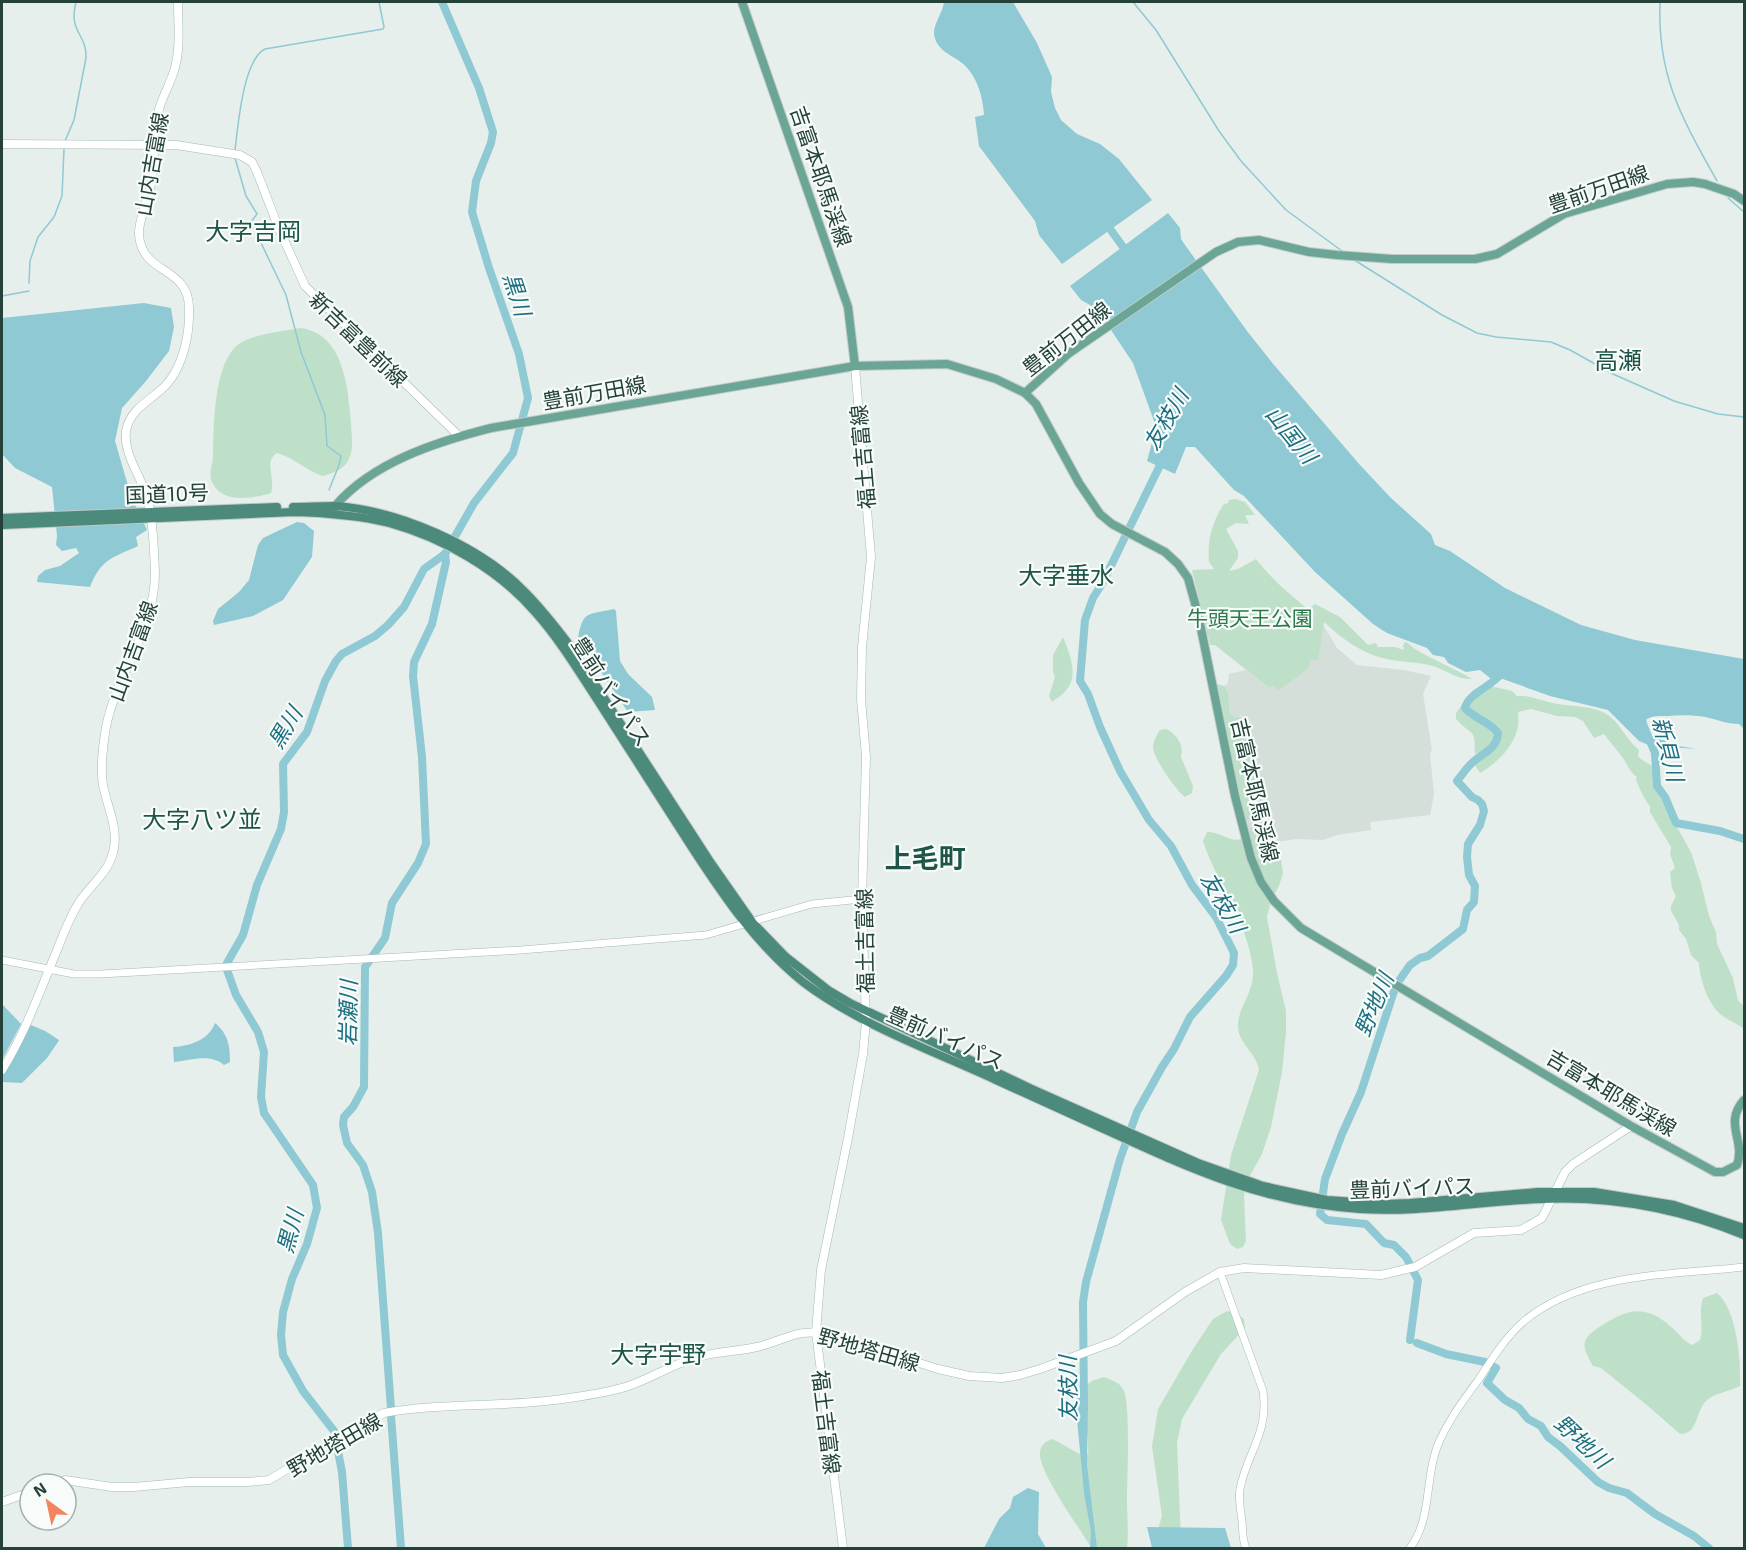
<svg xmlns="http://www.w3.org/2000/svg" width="1746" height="1550" font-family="'Exo 2','Noto Sans JP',sans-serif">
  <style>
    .built { fill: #d4dfda }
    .green { fill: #bfe0c8 }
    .water { fill: #8ec9d4 }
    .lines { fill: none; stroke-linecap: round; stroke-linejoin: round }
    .stream { stroke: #8ec9d4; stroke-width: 1.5 }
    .river { stroke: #8ec9d4; stroke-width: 8 }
    .tertiary-casing { stroke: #a8b8b2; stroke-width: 8 }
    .secondary-casing { stroke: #a4bbb3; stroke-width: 9 }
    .primary-casing { stroke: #c2cac8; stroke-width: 10 }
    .trunk-casing { stroke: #c2cac8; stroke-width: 10 }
    .tertiary { stroke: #fff; stroke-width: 7 }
    .secondary { stroke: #fff; stroke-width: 8 }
    .primary { stroke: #6aa596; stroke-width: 8 }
    .trunk { stroke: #4c8a7c; stroke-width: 8 }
    .labels { text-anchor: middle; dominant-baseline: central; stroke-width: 4.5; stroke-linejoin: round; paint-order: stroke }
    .street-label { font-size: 21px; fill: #24423a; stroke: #f7fbf9 }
    .park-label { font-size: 21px; fill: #2d7a4b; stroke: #f7fbf9 }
    .water-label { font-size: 22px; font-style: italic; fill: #1c6f80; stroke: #f7fbf9 }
    .quarter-label { font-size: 24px; fill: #1f5548; stroke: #f7fbf9 }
    .district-label { font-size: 27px; font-weight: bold; fill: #1f5548; stroke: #f7fbf9 }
  </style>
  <rect width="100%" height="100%" fill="#e6efeb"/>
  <!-- built -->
  <path class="built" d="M1323,625L1337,648L1357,665L1404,670L1431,676L1423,694L1432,750L1430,754L1434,794L1430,815L1370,822L1371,830L1337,835L1323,840L1297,839L1269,843L1251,839L1245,820L1251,796L1261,782L1247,720L1242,716L1236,717L1230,714L1228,692L1224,686L1228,683L1229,674L1246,670L1269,688L1273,686L1278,691L1313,659Z"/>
  <!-- green -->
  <g class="green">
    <path d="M300,328C344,333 348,388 351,422C351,436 356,454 344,466C339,471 330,474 323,476C306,471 295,458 277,453C263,462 276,476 271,493C252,499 222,504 212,482C208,474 213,464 213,455C214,426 213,358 242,342C256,334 284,331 300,328Z"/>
    <path d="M1235,499L1245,502L1255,515H1245L1249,524L1236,523L1226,529L1238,551V558L1229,571L1238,569L1256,559C1273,581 1295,599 1317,616L1310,608L1315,604L1340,617L1368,645L1376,643L1378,647H1395L1404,650L1403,646L1405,642C1411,644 1412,648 1417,650C1435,661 1454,668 1472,679C1454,679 1446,669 1429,665C1417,662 1404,662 1392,660C1363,655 1345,641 1324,622L1318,660H1311L1308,669L1278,691L1273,686L1269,688L1215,645H1210L1192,570L1214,569L1209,562C1207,541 1212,523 1223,505L1228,503L1229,500Z"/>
    <path d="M1063,637C1069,652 1079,675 1067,689C1064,694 1057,698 1052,702L1049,696L1055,677L1053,672V655Z"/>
    <path d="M1217,684L1224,686L1228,692L1230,714L1236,717H1245L1247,720L1261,782L1258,787L1259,795L1251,796L1254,819L1245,820Z"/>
    <path d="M1490,686L1512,691L1517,696C1530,695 1541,701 1553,703C1571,707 1593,705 1608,715C1621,724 1626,740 1639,750L1638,756C1644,763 1652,764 1657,771L1654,781L1655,788L1691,852L1701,883L1709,916L1716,932L1717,944L1733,978L1738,1000L1744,1007V1029C1738,1024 1730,1021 1724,1017C1708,1006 1700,980 1699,963L1691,955L1686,939L1679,930V925L1671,911V906L1676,896L1672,888L1670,872L1675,868L1670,854L1671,847L1650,812V806C1644,799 1639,788 1636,779L1637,777C1628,771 1626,760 1619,753C1614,746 1609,741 1604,734L1594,738L1583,721L1575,717L1557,716L1531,709L1518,712C1518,717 1519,723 1518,727C1513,748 1497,763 1480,773L1474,764L1479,753L1475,754C1475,726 1472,737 1456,719V713L1474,689Z"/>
    <path d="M1166,729C1177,734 1184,745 1181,757L1193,786L1192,793L1185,797C1175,789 1158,764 1154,752C1151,745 1156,736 1160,730Z"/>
    <path d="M1257,821H1266L1276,834L1281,860L1283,873L1279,886L1271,900L1267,917L1277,973L1286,1011V1032L1282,1072L1271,1127L1262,1154L1246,1183L1244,1196L1246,1241L1243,1247L1237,1249L1230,1244L1221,1220L1231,1155L1259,1070C1257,1053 1238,1044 1238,1026C1237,1009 1255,992 1253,969C1248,922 1217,884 1203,841L1207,832C1218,831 1233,843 1240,839C1248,835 1250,826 1257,821Z"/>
    <path d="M1717,1293C1737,1310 1741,1360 1740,1386C1729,1392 1713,1393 1705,1402C1695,1414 1698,1434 1680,1434L1648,1406L1601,1368L1593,1366C1585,1351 1578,1342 1595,1330C1623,1311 1643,1301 1671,1327C1679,1333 1683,1341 1692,1345L1700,1340C1704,1326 1698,1313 1703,1298Z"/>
    <path d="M1227,1311L1237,1314L1244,1319L1245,1328L1221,1354L1182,1419L1177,1443L1181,1541L1184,1548H1152L1162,1516L1152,1446L1158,1409L1193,1349L1213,1319Z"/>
    <path d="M1104,1377C1111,1380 1119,1382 1123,1389C1131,1401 1127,1482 1127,1502C1127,1518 1129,1532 1127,1548L1091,1547C1078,1526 1043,1478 1040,1456C1039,1446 1045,1441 1053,1439L1083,1456L1088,1454C1090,1438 1079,1397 1087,1386C1090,1380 1098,1379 1104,1377Z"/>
  </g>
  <!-- water -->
  <g class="water">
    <path d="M944,2H1013L1037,43L1052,77L1051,92L1055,108L1061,120L1077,134L1100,144L1119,159L1152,200L1062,264L1039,235L1035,221L979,146L975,117L984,115C983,97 977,75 962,63C952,55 935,50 934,33C934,23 943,12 944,2Z"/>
    <path d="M1168,213L1180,228L1181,239L1185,245L1247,331L1274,365L1360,465L1391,498L1431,534L1435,545L1450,551L1505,588L1581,625L1635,640L1744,659V729L1739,724C1727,724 1718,720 1706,717C1693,715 1681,715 1667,716C1656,716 1648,715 1641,725L1650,732L1644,733L1679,746L1697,749L1657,746L1656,758H1654L1651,746L1639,741L1608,710L1550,696L1500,678L1495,682L1480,670L1466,672L1448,663L1444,657L1433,655L1427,648L1387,633L1373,624L1315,572L1244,496L1234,490L1195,447H1186L1175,474L1147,461L1153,439L1154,421L1133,363L1099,312L1090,305L1081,300L1070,286Z"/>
    <path d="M144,303L171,308L174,327L169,351L146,381L122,408L115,441L131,496L147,530L136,537L138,546C112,558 101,559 90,587L37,582L38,576L45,570L60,566L79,553L76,548L62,551L56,545L57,536L52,487L15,468L2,454L3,378L2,375V318Z"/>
    <path d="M297,522L304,523L314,531L312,557L283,600L253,616L214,625L213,621L218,609L239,592L249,580L258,545L263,538Z"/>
    <path d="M614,609L616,611L620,661L628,674L652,697L655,710L628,712L578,638C583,610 588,615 614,609Z"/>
    <path d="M2,1004L21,1024L2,1060Z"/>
    <path d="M215,1023C228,1034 230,1045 230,1062L224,1065C211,1053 190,1060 174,1062L173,1047C190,1046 209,1040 215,1023Z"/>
    <path d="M31,1025L45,1031L59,1040L58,1042L47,1058L22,1083L2,1082L3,1075Z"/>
    <path d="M1075,1398H1088L1087,1465L1097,1548H1090L1091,1532L1084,1493Z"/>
    <path d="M1028,1488L1039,1492L1038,1534L1046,1548H984L999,1519L1010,1508L1013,1497Z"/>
    <path d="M1147,1527L1225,1528L1231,1548H1152Z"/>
  </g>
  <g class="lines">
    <!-- stream -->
    <g class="stream">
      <path d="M1133,2L1156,30L1219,131L1241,161L1286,210L1342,251"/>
      <path d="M1660,2C1657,77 1682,118 1717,181"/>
      <path d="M65,141L74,120L86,58C87,33 68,33 76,2"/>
      <path d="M235,150C238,126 243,60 265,49L383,29L384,27L379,2"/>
      <path d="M235,158L246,196L257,214L251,222L286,295L301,352L325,415L327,446L341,456L339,465L329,490"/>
      <path d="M1728,198L1744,212"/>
      <path d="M1356,261L1442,315L1477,333L1496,337L1551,342L1570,350L1613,374L1674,401L1718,414L1744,417"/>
      <path d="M29,283L30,261L38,237L54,217L62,196L64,149"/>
      <path d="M2,296L29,291"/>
    </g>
    <!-- river -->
    <g class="river">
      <path d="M1105,222L1129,255"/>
      <path d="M1641,713L1643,724L1655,753L1657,786L1665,797L1676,823L1720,831L1744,839"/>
      <path d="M1410,1340L1418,1280L1406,1257L1394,1245L1384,1243L1366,1224L1327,1220L1320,1214L1325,1179L1342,1134L1361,1092L1396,985L1410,965L1420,958L1428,956L1463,929L1467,910L1474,902L1475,886L1469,875L1467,857L1468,844L1480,825L1484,811L1482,804L1478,800L1472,797L1457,781C1462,775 1467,767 1473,762C1483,753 1497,749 1498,733C1490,722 1475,719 1465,708C1468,694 1490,687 1500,675"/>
      <path d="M1417,1343L1446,1354L1485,1362"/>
      <path d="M1492,1366L1496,1368L1487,1383L1505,1400L1519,1408L1528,1419L1541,1426L1548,1437L1560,1446L1598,1482L1609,1488L1627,1493L1655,1514L1694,1536L1709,1548"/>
      <path d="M391,1408L378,1233L372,1192L363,1165L347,1143L343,1125L344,1117L353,1107L364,1087L365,967L385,938L392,903L418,863L426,844L422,757L413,676L414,662L432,624L446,562L445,554"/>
      <path d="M1084,1408L1083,1302L1086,1282L1120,1159L1137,1112L1162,1067L1174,1049L1190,1017L1226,976L1233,965L1234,953L1216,917L1192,885L1171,846L1149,820L1120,771L1100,727L1088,694L1080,681L1085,620L1093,598L1103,582L1164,457"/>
      <path d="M391,1416L401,1548"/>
      <path d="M348,1548L342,1472L334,1431L303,1391L283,1355L281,1335L283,1312L292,1279L307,1244L317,1208L313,1185L264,1113L261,1097L264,1052L258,1032L236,995L227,970V963L243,935L257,885L281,829L284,812L283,764L307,732L325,681L336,661L342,654L375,636L388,625L404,607L424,569L445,554L474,503L513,453L528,398L519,354L489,268L472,212L476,181L491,143L493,132L479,88L442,2"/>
    </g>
    <!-- tertiary casing -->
    <g class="tertiary-casing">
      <g id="tertiary">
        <path d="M2,960L74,974H101L521,950L706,935L812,904L862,899"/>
        <path d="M1220,1272L1263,1391C1269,1434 1247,1452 1240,1489C1238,1499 1241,1511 1242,1521C1243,1530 1242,1540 1246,1548"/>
        <path d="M1410,1548C1433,1518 1424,1474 1440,1440C1450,1418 1465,1398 1479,1379C1492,1359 1505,1338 1523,1322C1582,1272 1672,1275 1744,1267"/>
      </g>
    </g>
    <!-- secondary casing -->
    <g class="secondary-casing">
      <g id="secondary">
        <path d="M2,144L176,145L240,155L252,162L257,172L279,229L305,286L459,436"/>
        <path d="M2,1070C26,1032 40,990 58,948C64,932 70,916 80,901C92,883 110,872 114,848C118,827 107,806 103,785C100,767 103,745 106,727C117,673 155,629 155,573C154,548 153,521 147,497C141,476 123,454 126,431C130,408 152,400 167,384C184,364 190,333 189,307C188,266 142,275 139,235C138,221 148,199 151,184C156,160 153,133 159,109C163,96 170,84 174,71C181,49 178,24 178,2"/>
        <path d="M52,1484L65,1480L112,1487H134L189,1482H247L269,1480L373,1418L384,1413C445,1402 508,1408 569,1398C590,1395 612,1392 631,1385C653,1377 672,1365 694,1358C715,1351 736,1352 757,1347C787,1340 797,1327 831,1335L938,1369L969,1376L1002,1378L1020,1375L1040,1369L1116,1341L1185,1292L1220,1272L1244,1268L1381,1275L1415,1267L1474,1233L1521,1230L1542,1218L1565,1172L1573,1164L1631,1126"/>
        <path d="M2,1502L30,1492"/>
        <path d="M843,1548L816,1332L821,1270L848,1138L863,1054L866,1021L862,899L866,757L861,699L862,647L871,557L855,366"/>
      </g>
    </g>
    <!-- primary casing -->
    <g class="primary-casing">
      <g id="primary">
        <path d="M742,2L848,307L855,366"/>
        <path d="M1025,393L1068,354L1216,252L1238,242L1259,240L1309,252L1337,255L1392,259H1475L1497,254L1564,214L1667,184L1693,182L1705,184L1734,194L1744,201"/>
        <path d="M334,510L335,506C373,462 436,442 491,428L855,366L947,364L996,379L1025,393L1036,404L1079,483L1100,514L1112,524L1165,552L1178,564L1188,578L1198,614L1235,796L1251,858L1261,882L1274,901L1301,928L1631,1126L1715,1172H1723L1737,1165C1746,1140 1723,1124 1744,1100"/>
      </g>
    </g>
    <!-- trunk casing -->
    <g class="trunk-casing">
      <g id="trunk">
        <path d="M293,507C306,507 320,506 334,506C397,510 479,545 524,591C541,608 556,627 571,647L709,860L753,923L786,957L828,990L850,1003L1032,1089L1198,1163L1263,1186L1327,1200L1385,1204L1410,1203L1538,1192H1594L1674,1205L1744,1228"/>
        <path d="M2,518L277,507"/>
        <path d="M2,525L294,512C326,513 358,515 389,523C443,538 498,569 535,612C560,640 579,672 600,704C631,752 662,801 693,849C725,898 757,945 803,982C860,1025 931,1050 996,1080C1032,1096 1069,1113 1106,1130C1191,1169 1265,1203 1360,1209C1421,1213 1481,1201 1542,1199C1611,1196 1680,1209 1744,1235"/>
      </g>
    </g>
    <!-- tertiary -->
    <use href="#tertiary" class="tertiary"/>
    <!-- secondary -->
    <use href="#secondary" class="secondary"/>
    <!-- primary -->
    <use href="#primary" class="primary"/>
    <!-- trunk -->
    <use href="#trunk" class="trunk"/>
  </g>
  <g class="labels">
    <!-- street labels -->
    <g class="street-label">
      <text transform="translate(151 164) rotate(-80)">山内吉富線</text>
      <text transform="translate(822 176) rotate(71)">吉富本耶馬渓線</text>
      <text transform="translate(1598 188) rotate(-19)">豊前万田線</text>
      <text transform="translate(1066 338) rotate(-38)">豊前万田線</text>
      <text transform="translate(359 339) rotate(44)">新吉富豊前線</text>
      <text transform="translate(594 392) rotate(-10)">豊前万田線</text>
      <text transform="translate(862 457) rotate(-95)">福土吉富線</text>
      <text transform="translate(167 493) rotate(-2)">国道10号</text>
      <text transform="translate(132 651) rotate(-70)">山内吉富線</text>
      <text transform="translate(612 691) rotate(57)">豊前バイパス</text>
      <text transform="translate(1256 790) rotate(77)">吉富本耶馬渓線</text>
      <text transform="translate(864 941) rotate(-91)">福土吉富線</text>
      <text transform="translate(946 1037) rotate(24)">豊前バイパス</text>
      <text transform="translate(1612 1092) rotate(31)">吉富本耶馬渓線</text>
      <text transform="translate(1412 1187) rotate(-2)">豊前バイパス</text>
      <text transform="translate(869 1349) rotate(16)">野地塔田線</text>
      <text transform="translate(827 1422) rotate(83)">福土吉富線</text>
      <text transform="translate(334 1444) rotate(-30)">野地塔田線</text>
    </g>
    <!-- park labels -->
    <g class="park-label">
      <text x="1250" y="617">牛頭天王公園</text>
    </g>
    <!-- water labels -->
    <g class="water-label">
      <text transform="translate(518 294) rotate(72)">黒川</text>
      <text transform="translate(1165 419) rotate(-60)">友枝川</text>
      <text transform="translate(1292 434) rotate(51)">山国川</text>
      <text transform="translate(284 727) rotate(-59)">黒川</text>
      <text transform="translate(1669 749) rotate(76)">新貝川</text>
      <text transform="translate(1224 902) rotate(60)">友枝川</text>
      <text transform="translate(1373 1004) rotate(-67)">野地川</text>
      <text transform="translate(347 1013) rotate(-89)">岩瀬川</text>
      <text transform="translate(289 1231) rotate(-75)">黒川</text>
      <text transform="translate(1067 1389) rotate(-91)">友枝川</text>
      <text transform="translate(1583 1441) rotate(43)">野地川</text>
    </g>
    <!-- quarter labels -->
    <g class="quarter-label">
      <text x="253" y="230">大字吉岡</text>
      <text x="1618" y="359">高瀬</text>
      <text x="1066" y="574">大字垂水</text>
      <text x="202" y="818">大字八ツ並</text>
      <text x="658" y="1353">大字宇野</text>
    </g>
    <!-- district labels -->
    <g class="district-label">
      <text x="925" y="857">上毛町</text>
    </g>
  </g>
  <!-- border -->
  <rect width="1746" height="1550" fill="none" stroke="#24423a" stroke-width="6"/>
  <!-- north arrow -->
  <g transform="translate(48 1502) rotate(327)"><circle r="28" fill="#f7fbf9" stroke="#a3b1ad" stroke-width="1.5"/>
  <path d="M0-4.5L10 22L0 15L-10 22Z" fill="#f4845f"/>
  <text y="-9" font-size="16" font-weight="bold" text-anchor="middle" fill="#24423a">N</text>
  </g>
</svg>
